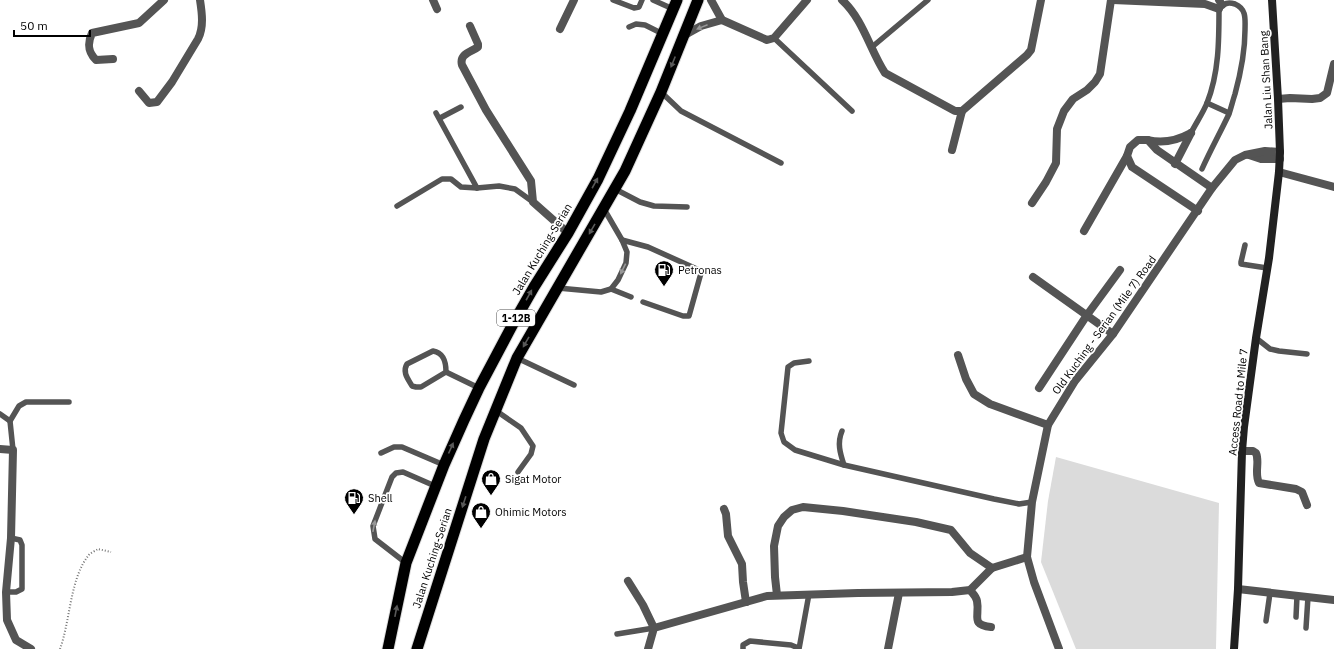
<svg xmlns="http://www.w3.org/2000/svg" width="1334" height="649" font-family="'IBM Plex Sans',sans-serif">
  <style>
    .green { fill: #dbdbdb }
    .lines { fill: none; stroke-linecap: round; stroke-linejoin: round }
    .trunk-casing { stroke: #dbdbdb; stroke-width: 13 }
    .path { stroke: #767676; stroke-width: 2; stroke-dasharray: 1 2; stroke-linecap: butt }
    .service { stroke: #545454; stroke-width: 5.5 }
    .minor { stroke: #545454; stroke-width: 8 }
    .tertiary { stroke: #545454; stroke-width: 8 }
    .secondary { stroke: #212121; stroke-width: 8 }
    .trunk { stroke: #000; stroke-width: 11 }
    .oneway { fill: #989898 }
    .oneway2 { fill: #595959 }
    .labels { text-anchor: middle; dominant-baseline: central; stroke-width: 3.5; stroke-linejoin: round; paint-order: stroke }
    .shield { fill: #fff; stroke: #4c4c4c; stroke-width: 1 }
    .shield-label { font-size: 10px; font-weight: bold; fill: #000 }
    .street-label { font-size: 11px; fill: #000; stroke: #fff }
    .poi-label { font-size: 11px; fill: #000; stroke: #fff; text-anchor: start }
  </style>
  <rect width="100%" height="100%" fill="#fff"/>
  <!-- green -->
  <path class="green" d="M1056,457L1219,503L1216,649H1076L1041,562L1048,501Z"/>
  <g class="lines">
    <!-- trunk casing -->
    <g class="trunk-casing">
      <g id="trunk">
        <path d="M388,649L406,563L444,465L464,420L479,388L514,322L534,287L568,233L598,179L630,111L677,0"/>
        <path d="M417,649L484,439L517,358L625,171L661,92L698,0"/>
      </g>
    </g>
    <!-- path -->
    <path class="path" d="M60,649C70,622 70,579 88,556C90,553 95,551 98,549L111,552"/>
    <!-- service -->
    <g class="service">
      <path d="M613,0L634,8L639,7L642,0"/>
      <path d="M653,0L673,9"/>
      <path d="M629,27L636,24L645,25L663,34"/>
      <path d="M774,38L852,111"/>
      <path d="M872,47L928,0"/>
      <path d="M661,92L681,111L781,163"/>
      <path d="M1207,103L1229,113"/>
      <path d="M436,113L477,188"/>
      <path d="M440,118L461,107"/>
      <path d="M1191,133C1196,123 1203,113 1207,103C1219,73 1219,40 1219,9C1224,3 1228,2 1235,4C1247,9 1245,20 1245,30C1245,53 1241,72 1235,94C1233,100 1231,108 1229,114C1220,133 1210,151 1202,169"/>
      <path d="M615,189L640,202L654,206L687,207"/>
      <path d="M397,206L442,179H451L461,187L477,188L499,186L515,189L533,202"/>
      <path d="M622,240L648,247L699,270L701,273L689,316H683L643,302"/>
      <path d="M1245,245L1241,262V264L1267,268"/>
      <path d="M558,288L601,292L611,289L618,280L626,263L627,252L622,240L604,209"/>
      <path d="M611,289L631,297"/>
      <path d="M1256,338L1270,349L1279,351L1307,354"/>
      <path d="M433,351C444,353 446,362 446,372L421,387H416L412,386C408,379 402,372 407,364Z"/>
      <path d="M517,358L574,385"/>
      <path d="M809,361L794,363L788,367L781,433L784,442L795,450L844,465L994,499L1019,504L1032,502"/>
      <path d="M446,372L479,388"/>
      <path d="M495,410L521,428L533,446L531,454L518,472"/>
      <path d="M0,414L10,421"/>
      <path d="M842,431C837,443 840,453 844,465"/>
      <path d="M13,450L10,421L19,406L26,402H69"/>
      <path d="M381,453L394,447H402L444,465"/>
      <path d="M406,563L375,539L373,526L392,477L396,473L403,472L435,486"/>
      <path d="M6,592H16L22,589V545L20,540L11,538"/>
      <path d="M1296,617L1297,596"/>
      <path d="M1266,621L1270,593"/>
      <path d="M1306,628L1308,597"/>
      <path d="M617,634L654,628"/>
      <path d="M743,649V645L750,641L791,645L796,647L797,649"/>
      <path d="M799,649L809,594"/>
    </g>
    <!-- minor -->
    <g class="minor">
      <path d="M433,0L437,9"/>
      <path d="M711,0L722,20L767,40L774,38L807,0"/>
      <path d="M842,0C863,19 870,50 885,73L955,111H962"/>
      <path d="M1113,0L1205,4L1219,9"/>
      <path d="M1219,0L1222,5"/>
      <path d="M470,26L478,44V47C471,52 459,54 462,65L486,110L531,181L533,202L568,233"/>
      <path d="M560,29L574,0"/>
      <path d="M683,36L701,26L722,20"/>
      <path d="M113,59L96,60C88,52 87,44 92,33L139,23L164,0"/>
      <path d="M139,91L149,103L157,102L172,82L198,39C204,27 202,13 200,0"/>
      <path d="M1278,99L1290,98L1312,99L1320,98L1327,93L1334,64"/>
      <path d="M1148,140C1163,144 1178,140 1191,133"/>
      <path d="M952,150L962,111L1027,55L1031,50L1041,0"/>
      <path d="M1175,164L1191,133"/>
      <path d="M1279,172L1334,187"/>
      <path d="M1032,203L1046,182L1056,163L1057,129L1064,111L1073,99L1087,90L1095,82L1100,74L1111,0"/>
      <path d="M1198,211L1132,167L1127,156L1130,147L1138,140H1148L1157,150L1212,188"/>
      <path d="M1084,231L1127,156"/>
      <path d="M1033,277L1113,334"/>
      <path d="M958,355L966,379L974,394L990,404L1048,425"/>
      <path d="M1039,388L1087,315L1120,270"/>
      <path d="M0,449L13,450L11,538L6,592L7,620L16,640L31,649"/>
      <path d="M1242,451H1253L1256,453C1260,462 1254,473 1259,483L1296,489L1302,492L1307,505"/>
      <path d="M724,509L726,514L728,536L742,564L743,582L746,602"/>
      <path d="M628,581L643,605L654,628"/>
      <path d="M1238,589L1334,600"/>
      <path d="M970,590C972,593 976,596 977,601C980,616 970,625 991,627"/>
      <path d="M777,595L775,577L774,546L778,526L784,517L792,510L803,507L843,511L916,522L951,530L970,553L992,568"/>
      <path d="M648,649L654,628L767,596L858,593L952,592L970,590L992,568L1027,557"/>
      <path d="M888,649L899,593"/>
    </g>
    <!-- tertiary -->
    <g class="tertiary">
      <path d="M1249,155L1261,159H1280"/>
      <path d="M1059,649L1034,582L1027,557L1032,502L1048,425L1075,381L1113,334L1212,188L1235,160L1245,155L1265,151L1280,152"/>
    </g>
    <!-- secondary -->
    <path class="secondary" d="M1234,649L1238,589L1242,451L1244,427L1256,338L1269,258L1279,172L1280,152L1278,99L1272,0"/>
    <!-- trunk -->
    <use href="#trunk" class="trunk"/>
  </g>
  <!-- one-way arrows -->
  <defs><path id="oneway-solid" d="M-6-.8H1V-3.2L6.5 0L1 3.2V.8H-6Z"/></defs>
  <g class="oneway">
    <use href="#oneway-solid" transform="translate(702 27) rotate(158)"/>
    <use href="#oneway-solid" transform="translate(623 269) rotate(116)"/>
    <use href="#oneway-solid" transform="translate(374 526) rotate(-79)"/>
  </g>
  <g class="oneway2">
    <use href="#oneway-solid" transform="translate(673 62) rotate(112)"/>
    <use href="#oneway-solid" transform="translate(595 183) rotate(-61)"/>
    <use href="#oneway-solid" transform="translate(592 229) rotate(120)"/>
    <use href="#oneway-solid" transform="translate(529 295) rotate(-61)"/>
    <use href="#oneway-solid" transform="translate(526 342) rotate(120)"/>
    <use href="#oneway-solid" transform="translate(451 448) rotate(-66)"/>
    <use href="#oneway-solid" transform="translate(464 502) rotate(108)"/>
    <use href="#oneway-solid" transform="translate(396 611) rotate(-79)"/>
  </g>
  <!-- icons -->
  <defs>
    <g id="fuel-pin" transform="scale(1)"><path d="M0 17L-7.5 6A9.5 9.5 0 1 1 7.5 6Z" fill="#000" stroke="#fff"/><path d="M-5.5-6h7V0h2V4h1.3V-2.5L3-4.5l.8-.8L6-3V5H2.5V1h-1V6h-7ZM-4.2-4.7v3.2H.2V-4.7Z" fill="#fff"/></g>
    <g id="shop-pin" transform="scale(1)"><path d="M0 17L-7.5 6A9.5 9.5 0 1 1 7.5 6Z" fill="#000" stroke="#fff"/><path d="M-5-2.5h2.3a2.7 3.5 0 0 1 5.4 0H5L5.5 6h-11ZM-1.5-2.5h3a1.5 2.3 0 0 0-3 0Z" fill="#fff"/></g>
  </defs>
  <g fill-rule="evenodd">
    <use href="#fuel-pin" x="664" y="270"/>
    <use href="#shop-pin" x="491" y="479"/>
    <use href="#fuel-pin" x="354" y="498"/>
    <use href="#shop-pin" x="481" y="512"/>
  </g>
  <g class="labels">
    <!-- shield labels -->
    <rect class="shield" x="497" y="310" width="38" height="16" rx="3"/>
    <g class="shield-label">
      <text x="516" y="318">1-12B</text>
    </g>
    <!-- street labels -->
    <g class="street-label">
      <text transform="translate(1266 80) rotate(-93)">Jalan Liu Shan Bang</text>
      <text transform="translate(542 249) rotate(-59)">Jalan Kuching-Serian</text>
      <text transform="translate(1104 325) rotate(-54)">Old Kuching - Serian (Mile 7) Road</text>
      <text transform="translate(1238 402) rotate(-84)">Access Road to Mile 7</text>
      <text transform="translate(432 558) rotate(-72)">Jalan Kuching-Serian</text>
    </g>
    <!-- poi labels -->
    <g class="poi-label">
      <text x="678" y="270">Petronas</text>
      <text x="505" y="479">Sigat Motor</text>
      <text x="368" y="498">Shell</text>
      <text x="495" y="512">Ohimic Motors</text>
    </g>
  </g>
  <!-- scale -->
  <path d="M14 30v6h76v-6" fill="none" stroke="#000000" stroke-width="2"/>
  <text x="20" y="30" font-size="12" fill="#000000" stroke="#ffffff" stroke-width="3" paint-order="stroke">50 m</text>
</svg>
